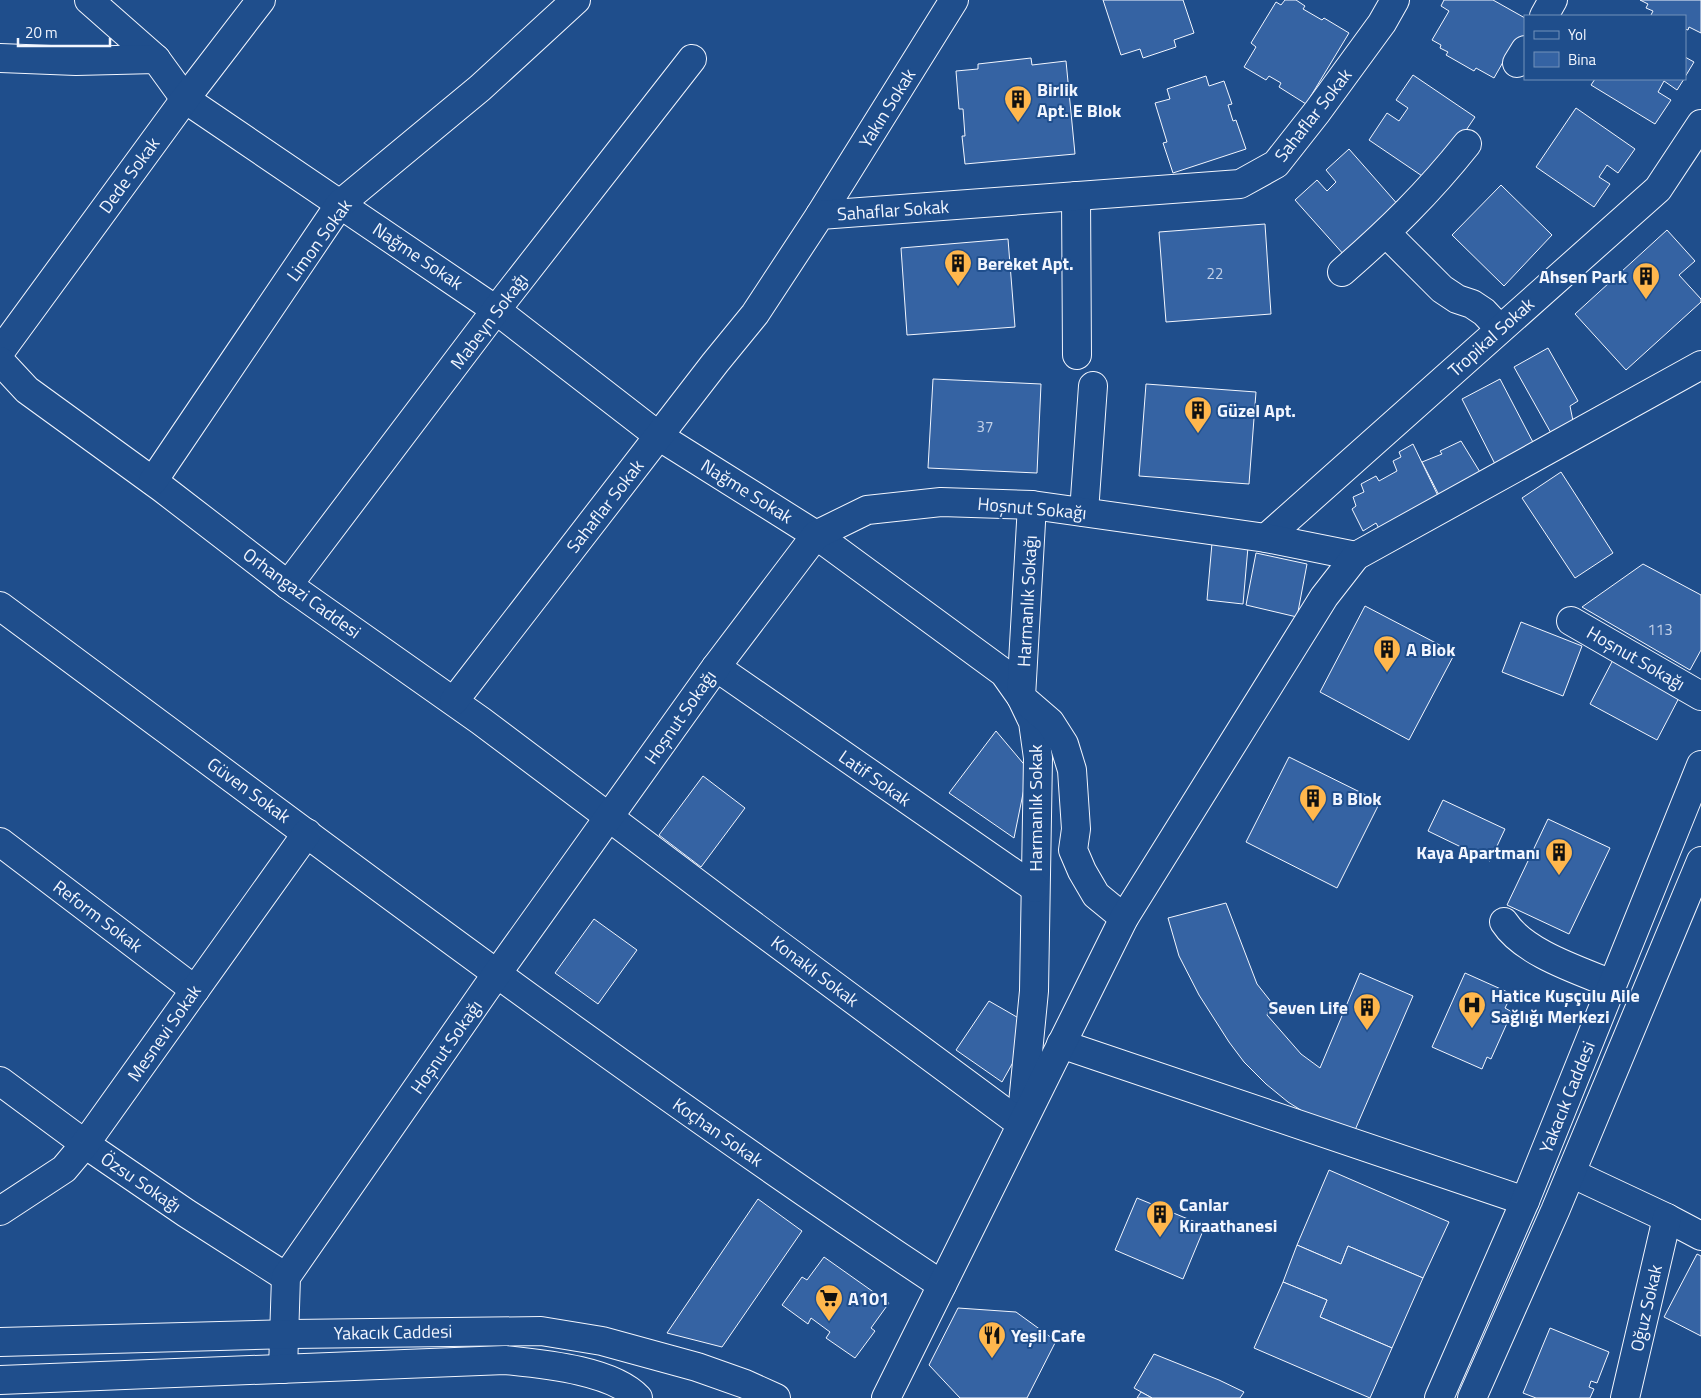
<svg xmlns="http://www.w3.org/2000/svg" width="1701" height="1398" font-family="'Titillium Web',sans-serif">
  <style>
    .building { fill: #3563a3; stroke: #f2f6ff }
    .lines { fill: none; stroke-linecap: round; stroke-linejoin: round }
    .minor-casing { stroke: #f2f6ff; stroke-width: 30 }
    .major-casing { stroke: #f2f6ff; stroke-width: 30 }
    .minor { stroke: #1f4e8c; stroke-width: 28 }
    .major { stroke: #1f4e8c; stroke-width: 28 }
    .labels { text-anchor: middle; dominant-baseline: central; stroke-width: 4; stroke-linejoin: round; paint-order: stroke }
    .number-label { font-size: 15px; fill: #c3d1e8 }
    .poi-label { font-size: 18px; font-weight: bold; fill: #f2f6ff; stroke: #1f4e8c; text-anchor: start }
    .street-label { font-size: 18px; fill: #f2f6ff; stroke: #1f4e8c }
  </style>
  <rect width="100%" height="100%" fill="#1f4e8c"/>
  <!-- building -->
  <g class="building">
    <path d="M1103,0H1183L1194,33L1174,40L1176,47L1143,58L1140,49L1121,55Z"/>
    <path d="M1285,0H1296L1305,6L1303,9L1322,20L1324,18L1349,33L1306,104L1279,87L1281,83L1269,76L1266,80L1244,67L1256,47L1251,43L1276,2L1281,5Z"/>
    <path d="M1444,0H1493L1525,18V37L1511,48L1494,78L1476,68L1474,71L1446,55L1448,52L1440,48L1441,45L1432,40L1449,11L1441,6Z"/>
    <path d="M1640,0H1701V33L1689,27L1688,30L1685,29V16H1654L1651,15L1653,11L1646,8L1648,4Z"/>
    <path d="M1685,57L1694,62L1685,77Z"/>
    <path d="M1031,58L1032,65L1066,61L1075,154L965,164L962,136H965L963,109H959L956,71L978,69V64Z"/>
    <path d="M1413,75L1475,117L1431,182L1369,140L1387,113L1399,121L1408,108L1396,100Z"/>
    <path d="M1206,76L1209,86L1224,81L1232,104L1228,105L1233,121L1236,120L1246,149L1173,173L1163,143L1167,142L1155,103L1170,99L1167,89Z"/>
    <path d="M1595,79H1684L1677,90L1664,81L1658,92L1671,100L1655,124L1591,85Z"/>
    <path d="M1576,108L1635,149L1618,173L1607,165L1599,177L1610,184L1594,207L1536,167Z"/>
    <path d="M1349,149L1400,207L1345,256L1295,200L1317,180L1327,191L1336,182L1326,170Z"/>
    <path d="M1501,185L1552,235L1504,286L1452,235Z"/>
    <path d="M1265,224L1271,314L1166,322L1159,232Z"/>
    <path d="M1667,230L1695,261L1679,275L1701,299V302L1626,370L1575,314Z"/>
    <path d="M1008,239L1015,327L907,335L901,248Z"/>
    <path d="M1548,348L1578,401L1570,406L1573,421L1551,433L1514,367Z"/>
    <path d="M933,379L1041,384L1037,473L928,468Z"/>
    <path d="M1500,379L1536,448L1497,468L1462,399Z"/>
    <path d="M1146,384L1256,392L1249,484L1139,476Z"/>
    <path d="M1461,441L1483,477L1441,499L1422,462L1442,454L1440,451Z"/>
    <path d="M1413,444L1440,500L1381,532L1376,523L1363,531L1352,509L1356,506L1353,497L1364,492L1361,484L1376,476L1379,481L1397,471L1393,461L1401,457L1399,452Z"/>
    <path d="M1561,472L1613,553L1575,578L1522,498Z"/>
    <path d="M1212,543L1248,547L1243,604L1207,600Z"/>
    <path d="M1256,553L1307,564L1297,617L1246,605Z"/>
    <path d="M1643,564L1701,595V650L1690,670L1582,607Z"/>
    <path d="M1365,606L1455,653L1409,740L1320,692Z"/>
    <path d="M1521,622L1582,646L1563,696L1502,672Z"/>
    <path d="M1614,658L1681,694L1657,740L1590,704Z"/>
    <path d="M996,731L1028,769L1014,838L949,793Z"/>
    <path d="M1289,757L1380,802L1337,888L1246,842Z"/>
    <path d="M703,776L745,808L701,867L659,835Z"/>
    <path d="M1443,800L1505,829L1490,861L1428,831Z"/>
    <path d="M1548,819L1610,848L1569,934L1507,905Z"/>
    <path d="M1226,903L1257,984L1272,1003L1267,1015L1301,1054L1320,1068L1360,973L1413,996L1352,1137L1315,1119L1288,1102L1266,1084L1244,1062L1229,1042L1199,995L1179,956L1168,918Z"/>
    <path d="M594,919L637,950L598,1004L555,973Z"/>
    <path d="M1465,973L1512,994L1505,1008L1512,1012L1491,1059L1487,1057L1482,1069L1432,1047Z"/>
    <path d="M989,1001L1022,1020L1016,1057L1002,1082L956,1050Z"/>
    <path d="M1329,1170L1449,1222L1423,1278L1348,1246L1341,1264L1297,1245Z"/>
    <path d="M1137,1198L1205,1226L1183,1279L1115,1250Z"/>
    <path d="M758,1199L802,1231L722,1347L667,1333Z"/>
    <path d="M1297,1245L1341,1264L1348,1246L1423,1278L1392,1348L1320,1317L1327,1300L1283,1282Z"/>
    <path d="M1697,1254L1701,1256V1336L1664,1317Z"/>
    <path d="M824,1257L889,1303L871,1328L875,1331L855,1358L826,1338L830,1332L811,1318L808,1324L782,1305L802,1277L807,1280Z"/>
    <path d="M1283,1282L1327,1300L1320,1317L1392,1348L1370,1398L1254,1348Z"/>
    <path d="M958,1308L1016,1312L1056,1341L1027,1398H960L929,1365Z"/>
    <path d="M1550,1328L1609,1352L1597,1383L1591,1381L1589,1387L1594,1389L1590,1398H1536L1523,1393Z"/>
    <path d="M1154,1354L1219,1380L1244,1392L1240,1398H1152L1134,1388Z"/>
    <path d="M1141,1392L1152,1398H1137Z"/>
  </g>
  <g class="lines">
    <!-- minor casing -->
    <g class="minor-casing">
      <g id="minor">
        <path d="M89,0L156,59"/>
        <path d="M1544,16L1553,0"/>
        <path d="M0,58L76,61L156,59L185,99L496,310L660,437L816,535L1004,673L1021,697L1033,722L1038,758L1034,991L1021,1124"/>
        <path d="M1517,63L1525,50"/>
        <path d="M1076,196L1077,355"/>
        <path d="M820,215L954,0"/>
        <path d="M1386,233L1442,289L1457,299L1472,304L1484,312L1500,329"/>
        <path d="M1342,272C1389,231 1428,193 1467,144"/>
        <path d="M0,352L185,99L261,0"/>
        <path d="M0,361L27,390L162,488L288,585L481,721L739,915L1021,1124"/>
        <path d="M153,481L340,204L480,88L576,0"/>
        <path d="M1032,505L1021,697L1050,722L1064,744L1072,770L1076,829L1073,850L1082,871L1096,895L1124,918"/>
        <path d="M1084,512L1093,386"/>
        <path d="M1266,538L1658,189L1701,124"/>
        <path d="M288,585L496,310L692,59"/>
        <path d="M0,606C311,836 619,1071 942,1285"/>
        <path d="M1571,621L1701,696"/>
        <path d="M716,667L1035,888"/>
        <path d="M454,701L715,363L755,314L820,215L1240,184L1276,164L1317,112L1382,23L1395,0"/>
        <path d="M0,842L195,990"/>
        <path d="M1504,922C1524,953 1578,970 1612,984"/>
        <path d="M1061,1044L1525,1201"/>
        <path d="M0,1081L85,1144L186,1213L286,1277"/>
        <path d="M1571,1173L1667,1218L1701,1236"/>
        <path d="M0,1211L64,1169L85,1144L307,833"/>
        <path d="M283,1369L286,1277L486,989L716,667L816,535L867,510L941,502L1032,505L1266,538L1356,556"/>
        <path d="M886,1398L1124,918L1324,597L1356,556L1701,365"/>
        <path d="M1625,1398L1667,1218"/>
      </g>
    </g>
    <!-- major casing -->
    <g class="major-casing">
      <g id="major">
        <path d="M0,1342L292,1334L541,1331L602,1341L697,1367L745,1384L776,1398"/>
        <path d="M0,1380L505,1360C542,1364 612,1370 638,1398"/>
        <path d="M1439,1398L1525,1201L1701,765"/>
        <path d="M1472,1398L1555,1211L1701,861"/>
      </g>
    </g>
    <!-- minor -->
    <use href="#minor" class="minor"/>
    <!-- major -->
    <use href="#major" class="major"/>
  </g>
  <!-- icons -->
  <defs>
    <g id="building-pin" transform="scale(1.4375)"><path d="M0 17L-7.5 6A9.5 9.5 0 1 1 7.5 6Z" fill="#ffb74d" stroke="#1f4e8c"/><path d="M-4-6H4V6H1V3H-1V6H-4ZM-2.5-4.3h1.7v1.8h-1.7ZM.8-4.3h1.7v1.8H.8ZM-2.5-1h1.7V.8h-1.7ZM.8-1h1.7V.8H.8Z" fill="#111"/></g>
    <g id="hospital-pin" transform="scale(1.4375)"><path d="M0 17L-7.5 6A9.5 9.5 0 1 1 7.5 6Z" fill="#ffb74d" stroke="#1f4e8c"/><path d="M-5-5h3v3.5h4V-5h3V5h-3V1.5h-4V5h-3Z" fill="#111"/></g>
    <g id="supermarket-pin" transform="scale(1.4375)"><path d="M0 17L-7.5 6A9.5 9.5 0 1 1 7.5 6Z" fill="#ffb74d" stroke="#1f4e8c"/><path d="M-6-5.5h2.5l.6 2H6L4.5 2H-2.5L-4.4-4H-6ZM-1.5 3.2a1.3 1.3 0 1 0 .1 0ZM3 3.2a1.3 1.3 0 1 0 .1 0Z" fill="#111"/></g>
    <g id="restaurant-pin" transform="scale(1.4375)"><path d="M0 17L-7.5 6A9.5 9.5 0 1 1 7.5 6Z" fill="#ffb74d" stroke="#1f4e8c"/><path d="M-5-6h1v4h1v-4h1v4h1v-4h1v5L-1.5 .5V6h-2V.5L-5-1ZM5-6V6H3V1.5H1.5Q1.5-4 5-6Z" fill="#111"/></g>
  </defs>
  <g fill-rule="evenodd">
    <use href="#building-pin" x="1018" y="99"/>
    <use href="#building-pin" x="958" y="263"/>
    <use href="#building-pin" x="1646" y="276"/>
    <use href="#building-pin" x="1198" y="410"/>
    <use href="#building-pin" x="1387" y="649"/>
    <use href="#building-pin" x="1313" y="798"/>
    <use href="#building-pin" x="1559" y="852"/>
    <use href="#hospital-pin" x="1472" y="1005"/>
    <use href="#building-pin" x="1367" y="1007"/>
    <use href="#building-pin" x="1160" y="1214"/>
    <use href="#supermarket-pin" x="829" y="1298"/>
    <use href="#restaurant-pin" x="992" y="1335"/>
  </g>
  <g class="labels">
    <!-- number labels -->
    <g class="number-label">
      <text x="1215" y="273">22</text>
      <text x="985" y="426">37</text>
      <text x="1660" y="629">113</text>
    </g>
    <!-- poi labels -->
    <g class="poi-label">
      <text x="1037" y="89">Birlik<tspan x="1037" dy="21">Apt. E Blok</tspan></text>
      <text x="977" y="263">Bereket Apt.</text>
      <text x="1627" y="276" text-anchor="end">Ahsen Park</text>
      <text x="1217" y="410">Güzel Apt.</text>
      <text x="1406" y="649">A Blok</text>
      <text x="1332" y="798">B Blok</text>
      <text x="1540" y="852" text-anchor="end">Kaya Apartmanı</text>
      <text x="1491" y="995">Hatice Kuşçulu Aile<tspan x="1491" dy="21">Sağlığı Merkezi</tspan></text>
      <text x="1348" y="1007" text-anchor="end">Seven Life</text>
      <text x="1179" y="1204">Canlar<tspan x="1179" dy="21">Kıraathanesi</tspan></text>
      <text x="848" y="1298">A101</text>
      <text x="1011" y="1335">Yeşil Cafe</text>
    </g>
    <!-- street labels -->
    <g class="street-label">
      <text transform="translate(887 108) rotate(-58)">Yakın Sokak</text>
      <text transform="translate(1313 115) rotate(-52)">Sahaflar Sokak</text>
      <text transform="translate(129 175) rotate(-54)">Dede Sokak</text>
      <text transform="translate(893 210) rotate(-4)">Sahaflar Sokak</text>
      <text transform="translate(319 240) rotate(-54)">Limon Sokak</text>
      <text transform="translate(418 256) rotate(34)">Nağme Sokak</text>
      <text transform="translate(489 321) rotate(-53)">Mabeyn Sokağı</text>
      <text transform="translate(1491 337) rotate(-42)">Tropikal Sokak</text>
      <text transform="translate(747 491) rotate(32)">Nağme Sokak</text>
      <text transform="translate(605 506) rotate(-52)">Sahaflar Sokak</text>
      <text transform="translate(1032 508) rotate(5)">Hoşnut Sokağı</text>
      <text transform="translate(302 593) rotate(36)">Orhangazi Caddesi</text>
      <text transform="translate(1027 601) rotate(-87)">Harmanlık Sokağı</text>
      <text transform="translate(1636 658) rotate(30)">Hoşnut Sokağı</text>
      <text transform="translate(680 717) rotate(-55)">Hoşnut Sokağı</text>
      <text transform="translate(875 778) rotate(35)">Latif Sokak</text>
      <text transform="translate(249 790) rotate(36)">Güven Sokak</text>
      <text transform="translate(1035 808) rotate(-90)">Harmanlık Sokak</text>
      <text transform="translate(98 916) rotate(37)">Reform Sokak</text>
      <text transform="translate(815 971) rotate(37)">Konaklı Sokak</text>
      <text transform="translate(164 1033) rotate(-55)">Mesnevi Sokak</text>
      <text transform="translate(446 1047) rotate(-55)">Hoşnut Sokağı</text>
      <text transform="translate(1567 1097) rotate(-68)">Yakacık Caddesi</text>
      <text transform="translate(718 1132) rotate(35)">Koçhan Sokak</text>
      <text transform="translate(141 1182) rotate(34)">Özsu Sokağı</text>
      <text transform="translate(1646 1308) rotate(-77)">Oğuz Sokak</text>
      <text transform="translate(393 1332) rotate(-1)">Yakacık Caddesi</text>
    </g>
  </g>
  <!-- legend -->
  <rect x="1524" y="15" width="162" height="65" fill="#1f4e8c" stroke="#7391ba"/>
  <rect x="1534" y="31" width="25" height="8" fill="#1f4e8c" stroke="#7391ba"/>
  <text x="1568" y="40" font-size="15" fill="#f2f6ff">Yol</text>
  <rect x="1534" y="52" width="25" height="15" fill="#3563a3" stroke="#7391ba"/>
  <text x="1568" y="65" font-size="15" fill="#f2f6ff">Bina</text>
  <!-- scale -->
  <path d="M18 38v8h92v-8" fill="none" stroke="#f2f6ff" stroke-width="2.5"/>
  <text x="25" y="38" font-size="15" fill="#f2f6ff" stroke="#1f4e8c" stroke-width="4" paint-order="stroke">20 m</text>
</svg>
